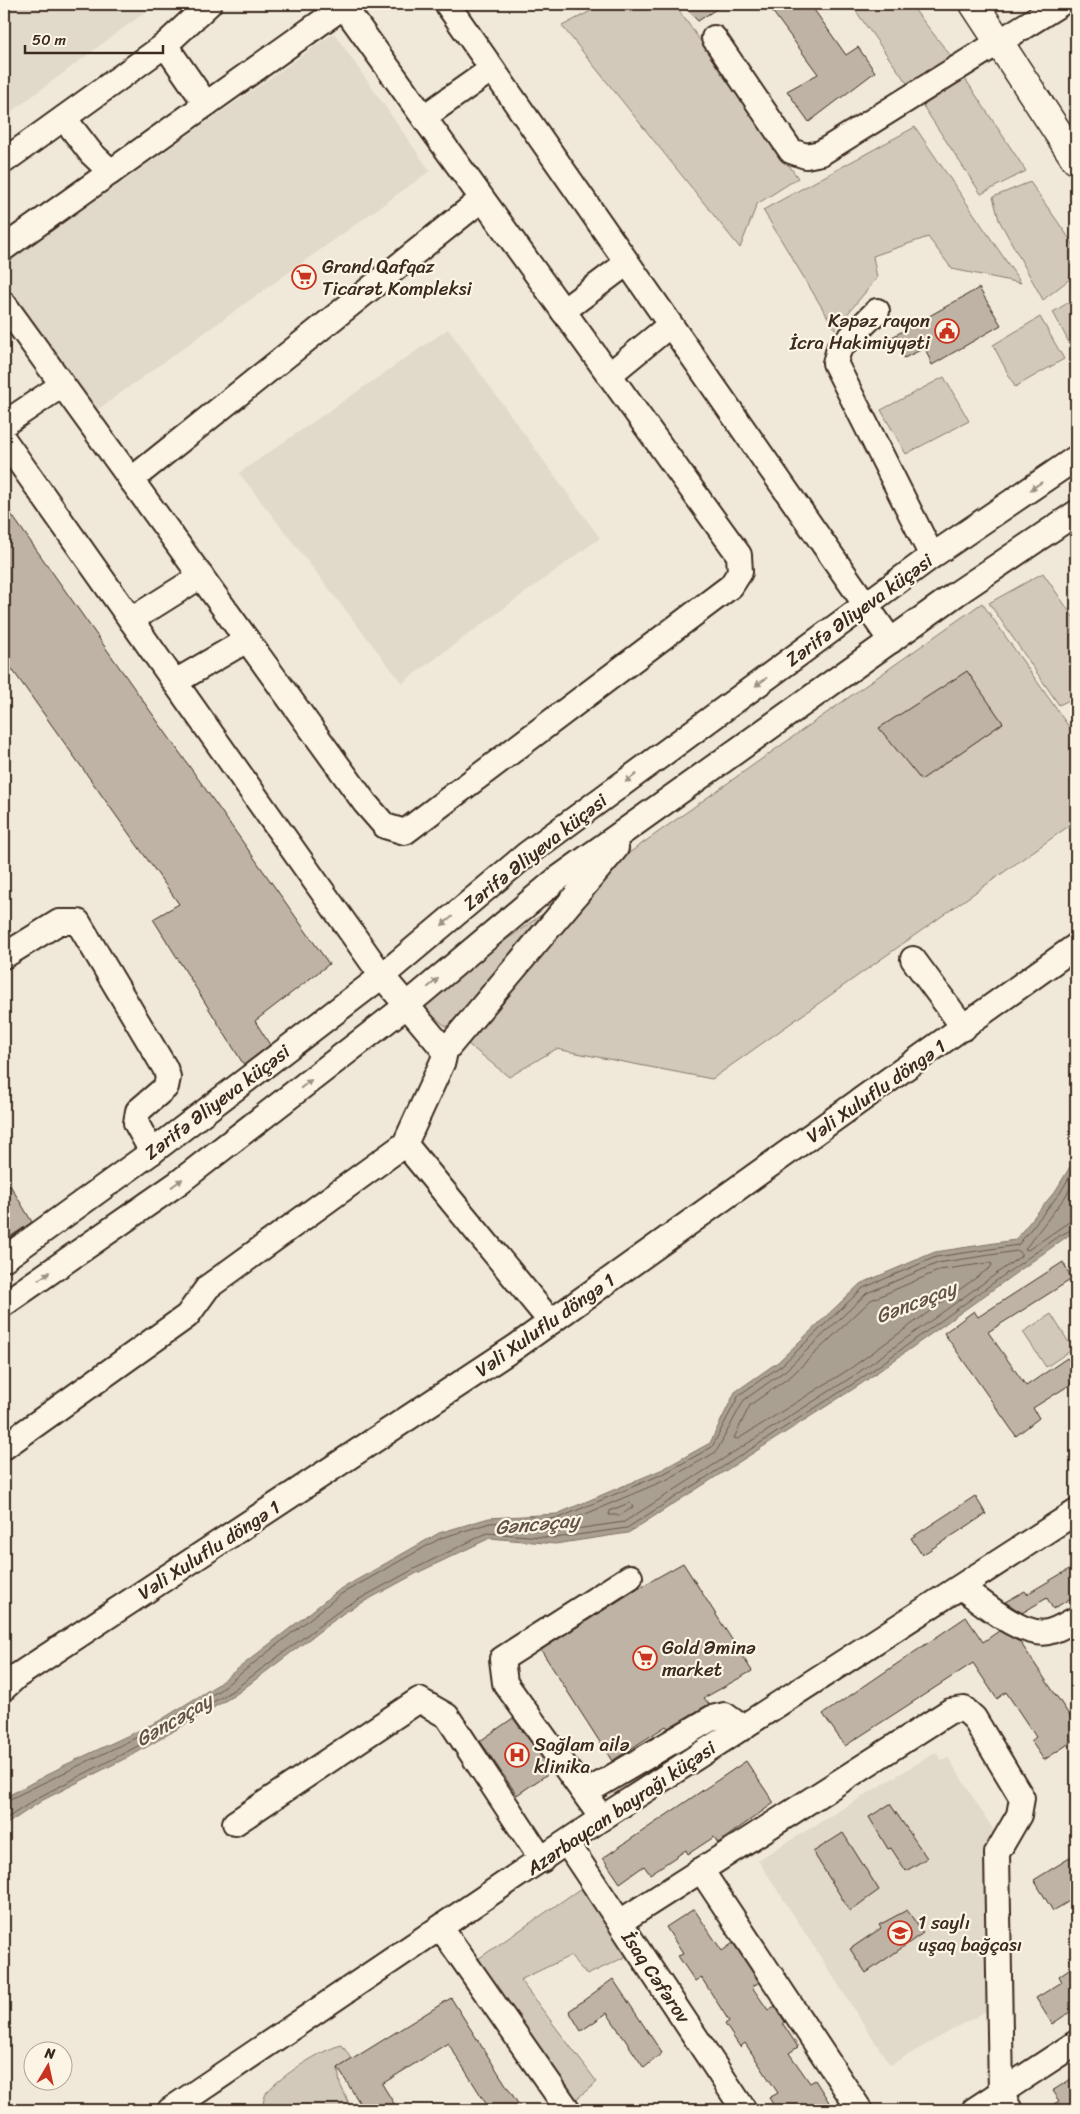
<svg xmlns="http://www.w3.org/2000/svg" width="1080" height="2114" font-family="Sriracha,sans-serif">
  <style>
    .built { fill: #e1d9c9 }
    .green { fill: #d2c9ba; stroke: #867a6c }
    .water { fill: #aaa091; stroke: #7e7163 }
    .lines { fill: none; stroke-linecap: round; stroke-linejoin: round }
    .shore { stroke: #67594c; stroke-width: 1 }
    .building { fill: #beb3a4; stroke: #3b2a1e }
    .minor-casing { stroke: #3b2a1e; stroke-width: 28 }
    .major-casing { stroke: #3b2a1e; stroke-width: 31 }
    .minor { stroke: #fcf5e5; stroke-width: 24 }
    .major { stroke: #fcf5e5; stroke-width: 28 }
    .oneway { fill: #9c9082 }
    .labels { text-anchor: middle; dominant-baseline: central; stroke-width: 4.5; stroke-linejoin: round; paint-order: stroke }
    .poi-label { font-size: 19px; fill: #3b2a1e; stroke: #fcf5e5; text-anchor: start }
    .street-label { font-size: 19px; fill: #3b2a1e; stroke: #fcf5e5 }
    .water-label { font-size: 20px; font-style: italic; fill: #625346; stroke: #fcf5e5 }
  </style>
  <rect width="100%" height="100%" fill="#f0e9d9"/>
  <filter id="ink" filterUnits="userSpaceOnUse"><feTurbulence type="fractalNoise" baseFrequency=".02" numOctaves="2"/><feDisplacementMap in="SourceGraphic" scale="10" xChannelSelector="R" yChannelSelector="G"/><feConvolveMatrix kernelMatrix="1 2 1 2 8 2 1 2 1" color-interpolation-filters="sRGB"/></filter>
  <g filter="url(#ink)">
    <!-- built -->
    <g class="built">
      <path d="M4,4H156L4,117Z"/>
      <path d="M334,33L430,171L97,410L4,283V265Z"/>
      <path d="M448,329L600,538L402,683L239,473Z"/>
      <path d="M936,1752L941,1760L948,1757L994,1831L995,2006L890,2065L758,1860Z"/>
    </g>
    <!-- green -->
    <g class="green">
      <path d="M604,4H678L680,12L798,178L757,204L740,248L562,26Z"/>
      <path d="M860,4H910L954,60L911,89L853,7Z"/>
      <path d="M964,77L1026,171L981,194L923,106Z"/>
      <path d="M915,127L1021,283L952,269L928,237L873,256L877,278L835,329L763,210Z"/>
      <path d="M1030,182L1076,248V274L1043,300L999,220L993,197Z"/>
      <path d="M1076,298V356L1053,312Z"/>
      <path d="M1040,317L1064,359L1015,387L993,345Z"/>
      <path d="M944,377L969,421L906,454L881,410Z"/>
      <path d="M1043,573L1076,621V697L1059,705L989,603Z"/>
      <path d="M982,603L1076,737V821L712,1079L556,1049L509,1077L417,1003Z"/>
      <path d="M1051,1314L1073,1349L1046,1367L1023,1332Z"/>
      <path d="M584,1886L629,1955L587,1975L570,1956L520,1980L597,2082L574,2101L475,1961Z"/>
      <path d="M342,2045L352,2060L338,2068L340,2084L352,2110H261C263,2105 264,2096 267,2092C281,2076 322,2049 342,2045Z"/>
    </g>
    <!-- water -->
    <path class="water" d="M1076,1157V1230L861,1384L628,1533L555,1544L490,1538L417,1573L345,1612L235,1695L138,1752L43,1800L4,1826V1798L63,1766L159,1721L217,1685L339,1590L439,1533L489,1518L557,1514L663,1469L710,1443L735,1392L778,1362L860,1284L935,1252L1015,1240L1056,1190Z"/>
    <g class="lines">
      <!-- shore -->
      <g class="shore">
        <path d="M1076,1179L1065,1197L1025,1249L1028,1250L1069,1222L1076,1220"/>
        <path d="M1019,1251L1021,1253V1256L855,1375L624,1522L555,1532L538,1530L539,1526L562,1524L668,1479L716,1452L744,1400L786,1370L867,1293L938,1263Z"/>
        <path d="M989,1263L992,1264L991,1267L851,1368L738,1439L734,1438L750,1405L791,1376L871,1300L940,1270Z"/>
        <path d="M630,1503L633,1507L621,1515H609L610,1511Z"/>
        <path d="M4,1802L162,1725L220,1690L341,1594L441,1538L490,1523L559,1518L665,1473L712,1447L739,1395L782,1365L863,1288L936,1257L1018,1245L1060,1193L1076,1166"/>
        <path d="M4,1820L41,1796L136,1747L232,1691L343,1608L414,1569L487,1533L555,1538L627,1528L859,1380L1054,1239L1076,1227"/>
      </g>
    </g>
    <!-- building -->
    <g class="building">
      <path d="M681,4H724L698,21Z"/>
      <path d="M767,4H810L846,55L858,47L875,72L809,122L787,91L818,74Z"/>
      <path d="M979,288L1001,325L932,365L925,348L904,358L892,337Z"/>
      <path d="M4,504L329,964L255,1021L270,1045L244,1065L153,919L179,904L4,658Z"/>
      <path d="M967,671L1003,723L921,780L879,728Z"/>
      <path d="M4,1175L32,1222L4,1241Z"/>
      <path d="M1063,1262L1072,1279L988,1332L1026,1386L1067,1358L1076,1370V1381L1033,1408L1039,1418L1016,1436L944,1333L974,1311L978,1317Z"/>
      <path d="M975,1496L986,1514L922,1555L911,1538Z"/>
      <path d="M683,1563L752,1671L704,1698L709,1704L668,1728L666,1726L612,1761L541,1650L637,1589Z"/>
      <path d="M1076,1565V1595L1053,1609L1047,1598L1022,1613L1005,1602L1025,1591L1027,1594Z"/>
      <path d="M966,1617L983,1642L999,1631L1020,1642L1076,1725V1739L1044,1760L1031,1741L1036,1737L1006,1692L997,1699L973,1663L845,1746L823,1714Z"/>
      <path d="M513,1718L552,1771L517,1795L480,1741Z"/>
      <path d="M746,1761L774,1803L718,1843L714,1837L688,1854L686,1850L650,1874L644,1866L620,1883L603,1858Z"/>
      <path d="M890,1804L927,1858L906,1871L891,1848L888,1849L869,1817Z"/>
      <path d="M843,1833L879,1890L850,1911L813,1852Z"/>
      <path d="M1076,1854V1897L1053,1911L1034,1880Z"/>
      <path d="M694,1909L722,1951L733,1943L759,1982L752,1987L768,2010L775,2006L785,2022L783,2024L798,2047L789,2053L810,2083L815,2080L829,2102L817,2110H777L769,2098L778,2093L745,2043L740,2047L725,2024L729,2021L701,1977L695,1981L678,1956L683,1954L666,1927Z"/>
      <path d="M907,1910L923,1933L866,1973L850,1949L881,1928L879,1925Z"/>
      <path d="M1076,1964V2008L1052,2024L1036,1998L1062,1982L1059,1976Z"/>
      <path d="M613,1979L662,2053L644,2068L607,2013L581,2031L569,2011Z"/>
      <path d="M451,1998L522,2110H490L448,2043L382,2084L398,2110H364L338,2068Z"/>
      <path d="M1076,2076V2110H1044L1059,2101L1052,2091Z"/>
    </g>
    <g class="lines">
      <!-- minor casing -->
      <g class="minor-casing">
        <g id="minor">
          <path d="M447,4L891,641"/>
          <path d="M714,38L791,151L806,156L821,153L1060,4"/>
          <path d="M165,45L206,104"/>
          <path d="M424,117L492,69"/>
          <path d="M64,118L91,153L111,172"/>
          <path d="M4,161L165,45L209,4"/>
          <path d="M4,248L344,6"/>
          <path d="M4,304L365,803L385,826L405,832L731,586L740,572L739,555L342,4"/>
          <path d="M563,311L627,263"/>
          <path d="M877,311L839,349L835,363L932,556"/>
          <path d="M609,375L670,325"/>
          <path d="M4,424L62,385"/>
          <path d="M4,440L382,976L445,1051L443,1061L405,1144L551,1322"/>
          <path d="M131,480L482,199"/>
          <path d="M131,620L201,576"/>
          <path d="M175,682L247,640"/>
          <path d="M4,956L59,922H78L165,1068L168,1077L166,1087L138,1111L136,1123L152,1152"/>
          <path d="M913,959L964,1028"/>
          <path d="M445,1051L616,848"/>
          <path d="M4,1259L152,1152L382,976L527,854L932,556L1076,458"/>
          <path d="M4,1304L178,1183L401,1010L556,880L956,594L1076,513"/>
          <path d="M4,1447L187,1316L208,1287L405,1144"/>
          <path d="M961,1587C981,1601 1022,1638 1048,1632C1058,1630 1068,1623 1076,1619"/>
          <path d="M4,1688L17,1676L517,1346L1076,946"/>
          <path d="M585,1793L712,1718L725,1715L743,1728"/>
          <path d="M602,1818L505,1683L502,1659L630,1577"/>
          <path d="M235,1823L419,1700L447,1716L542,1860"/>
          <path d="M567,1843L744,2110"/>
          <path d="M701,1870L860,2110"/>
          <path d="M620,1922L950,1711L964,1709L974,1718L1022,1798L1019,1815L997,1853L1001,2093L1010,2110"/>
          <path d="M441,1928L568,2110"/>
          <path d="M170,2110L602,1818L1076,1512"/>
          <path d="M974,2110L1076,2043"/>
        </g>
      </g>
      <!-- major casing -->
      <g class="major-casing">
        <path id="major" d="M974,4L1076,160"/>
      </g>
      <!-- minor -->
      <use href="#minor" class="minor"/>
      <!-- major -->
      <use href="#major" class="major"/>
    </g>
    <!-- one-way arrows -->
    <defs><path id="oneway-solid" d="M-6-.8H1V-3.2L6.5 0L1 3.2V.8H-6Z" transform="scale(1.25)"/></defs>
    <g class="oneway">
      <use href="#oneway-solid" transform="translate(1036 486) rotate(146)"/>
      <use href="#oneway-solid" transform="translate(761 682) rotate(144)"/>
      <use href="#oneway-solid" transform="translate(631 778) rotate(144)"/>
      <use href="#oneway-solid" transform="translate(447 921) rotate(140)"/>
      <use href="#oneway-solid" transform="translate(433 983) rotate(-40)"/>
      <use href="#oneway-solid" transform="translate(306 1084) rotate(-38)"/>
      <use href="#oneway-solid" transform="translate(177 1183) rotate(-36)"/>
      <use href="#oneway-solid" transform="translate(44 1276) rotate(-35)"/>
    </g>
  </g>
  <!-- icons -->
  <defs>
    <g id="supermarket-ring" transform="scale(1.25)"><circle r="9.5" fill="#fcf5e5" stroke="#c8321e" stroke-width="1.5"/><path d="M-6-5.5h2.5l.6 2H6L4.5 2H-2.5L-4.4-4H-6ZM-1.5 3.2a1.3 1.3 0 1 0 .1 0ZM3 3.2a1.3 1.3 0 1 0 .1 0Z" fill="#c8321e"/></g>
    <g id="civic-ring" transform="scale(1.25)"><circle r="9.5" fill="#fcf5e5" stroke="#c8321e" stroke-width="1.5"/><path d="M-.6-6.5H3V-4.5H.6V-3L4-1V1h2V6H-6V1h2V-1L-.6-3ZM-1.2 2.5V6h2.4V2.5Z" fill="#c8321e"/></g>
    <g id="hospital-ring" transform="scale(1.25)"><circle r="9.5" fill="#fcf5e5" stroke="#c8321e" stroke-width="1.5"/><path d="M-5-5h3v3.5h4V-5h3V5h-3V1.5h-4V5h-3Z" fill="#c8321e"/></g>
    <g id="school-ring" transform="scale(1.25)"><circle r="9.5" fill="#fcf5e5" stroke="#c8321e" stroke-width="1.5"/><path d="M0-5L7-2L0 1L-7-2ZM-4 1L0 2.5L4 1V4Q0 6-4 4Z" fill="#c8321e"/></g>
  </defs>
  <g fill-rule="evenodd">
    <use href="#supermarket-ring" x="304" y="277"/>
    <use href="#civic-ring" x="947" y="331"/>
    <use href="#supermarket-ring" x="645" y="1658"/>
    <use href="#hospital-ring" x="517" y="1755"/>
    <use href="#school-ring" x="900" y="1933"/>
  </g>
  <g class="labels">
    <!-- poi labels -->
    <g class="poi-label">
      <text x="322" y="266">Grand Qafqaz<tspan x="322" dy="22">Ticarət Kompleksi</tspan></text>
      <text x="930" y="320" text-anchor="end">Kəpəz rayon<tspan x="930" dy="22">İcra Hakimiyyəti</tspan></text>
      <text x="662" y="1647">Gold Əminə<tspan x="662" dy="22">market</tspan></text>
      <text x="534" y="1744">Sağlam ailə<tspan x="534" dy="22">klinika</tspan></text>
      <text x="918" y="1922">1 saylı<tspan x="918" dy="22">uşaq bağçası</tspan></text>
    </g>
    <!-- street labels -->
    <g class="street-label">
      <text transform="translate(859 610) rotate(-36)">Zərifə Əliyeva küçəsi</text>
      <text transform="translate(535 852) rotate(-38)">Zərifə Əliyeva küçəsi</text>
      <text transform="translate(876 1091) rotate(-35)">Vəli Xuluflu döngə 1</text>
      <text transform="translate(217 1102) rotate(-37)">Zərifə Əliyeva küçəsi</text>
      <text transform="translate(545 1325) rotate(-35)">Vəli Xuluflu döngə 1</text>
      <text transform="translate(209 1550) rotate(-33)">Vəli Xuluflu döngə 1</text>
      <text transform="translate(621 1808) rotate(-34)">Azərbaycan bayrağı küçəsi</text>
      <text transform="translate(656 1977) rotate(56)">İsaq Cəfərov</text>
    </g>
    <!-- water labels -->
    <g class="water-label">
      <text transform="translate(916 1302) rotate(-21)">Gəncəçay</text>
      <text transform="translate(537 1524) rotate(-5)">Gəncəçay</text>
      <text transform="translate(174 1720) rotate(-30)">Gəncəçay</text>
    </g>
  </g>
  <!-- margin -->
  <rect width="1080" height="2114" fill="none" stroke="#fcf5e5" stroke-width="20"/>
  <rect x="10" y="10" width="1060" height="2094" fill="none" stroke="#3b2a1e" stroke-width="2" filter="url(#ink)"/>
  <!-- north arrow -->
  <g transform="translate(48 2066) rotate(9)"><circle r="24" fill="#fcf5e5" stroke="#afa495"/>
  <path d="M0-4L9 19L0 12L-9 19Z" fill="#c8321e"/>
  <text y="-8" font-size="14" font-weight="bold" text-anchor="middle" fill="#3b2a1e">N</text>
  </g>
  <!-- scale -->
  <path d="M25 45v8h138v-8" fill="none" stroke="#3b2a1e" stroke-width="2.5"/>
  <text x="32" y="45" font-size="15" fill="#3b2a1e" stroke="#fcf5e5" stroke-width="4" paint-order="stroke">50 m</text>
</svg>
